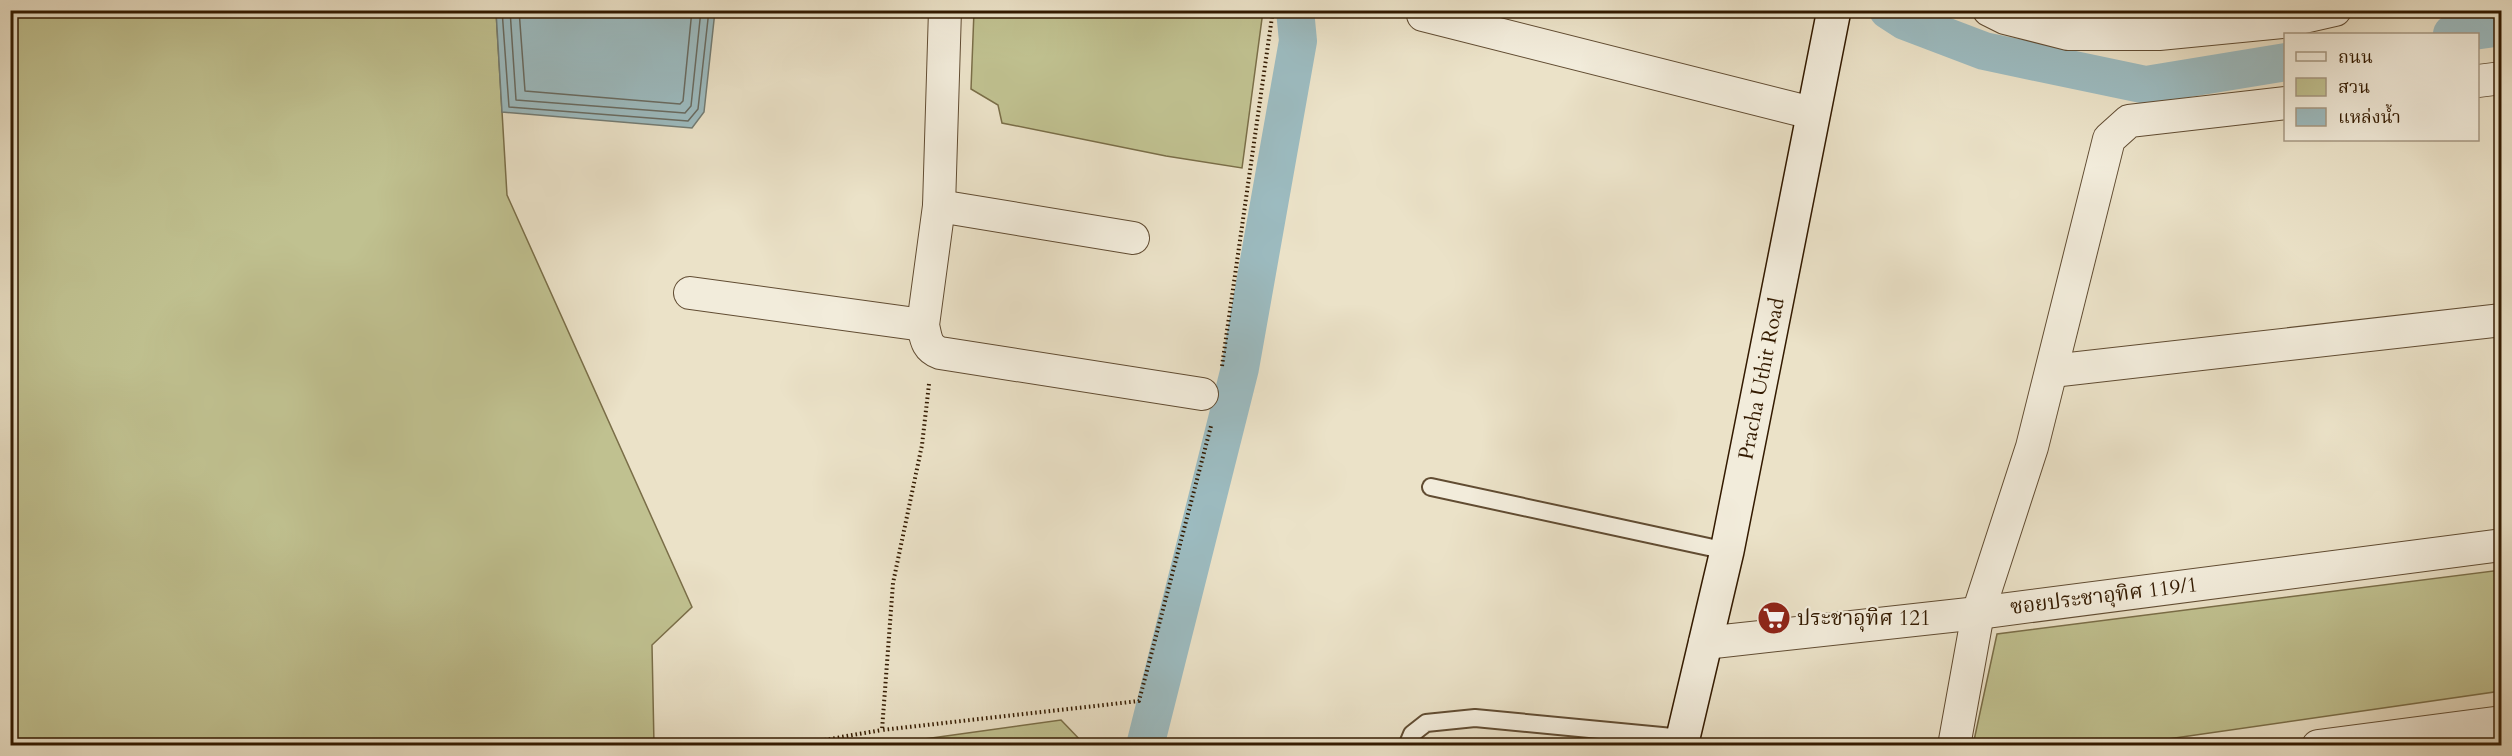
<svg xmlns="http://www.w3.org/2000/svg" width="2512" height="756" font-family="Cardo,'Noto Serif Thai',serif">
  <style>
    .green { fill: #c0c190; stroke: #7a6e48; stroke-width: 1.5 }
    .water { fill: #9cbbc0; stroke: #727b73; stroke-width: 1.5 }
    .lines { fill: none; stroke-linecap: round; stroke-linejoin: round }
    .shore { stroke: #686a60; stroke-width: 1.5 }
    .canal { stroke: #9cbbc0; stroke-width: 38 }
    .lane-casing { stroke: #614c32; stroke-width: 20 }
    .street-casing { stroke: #614c32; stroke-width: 34 }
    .secondary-casing { stroke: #331a00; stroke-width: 36 }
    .path { stroke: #331a00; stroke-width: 4; stroke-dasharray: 1.5 3; stroke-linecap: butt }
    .lane { stroke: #f2ecdb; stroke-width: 16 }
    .street { stroke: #f2ecdb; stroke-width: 32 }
    .secondary { stroke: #f2ecdb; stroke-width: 33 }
    .labels { text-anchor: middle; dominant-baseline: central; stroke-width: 4.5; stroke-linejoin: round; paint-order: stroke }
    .street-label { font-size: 21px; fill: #331a00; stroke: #f2ecdb }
    .poi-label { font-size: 21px; fill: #331a00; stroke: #f2ecdb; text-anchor: start }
  </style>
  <rect width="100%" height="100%" fill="#ebe2c8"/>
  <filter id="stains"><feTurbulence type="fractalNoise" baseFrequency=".00333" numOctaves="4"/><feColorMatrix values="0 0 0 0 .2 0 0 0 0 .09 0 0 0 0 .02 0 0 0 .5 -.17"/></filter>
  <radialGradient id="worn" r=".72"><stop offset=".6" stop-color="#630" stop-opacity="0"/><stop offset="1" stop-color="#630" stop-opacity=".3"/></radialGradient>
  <!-- green -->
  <g class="green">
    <path d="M10,11H496L507,195L692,607L652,645L654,745H11Z"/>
    <path d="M974,11H1263L1242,168L1166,156L1002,123L998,105L971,89Z"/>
    <path d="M2501,570V691L2126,745H1973L1997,634Z"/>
    <path d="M1061,720L1085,745H881Z"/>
  </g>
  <!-- water -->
  <path class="water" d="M496,11H715L704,112L692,128L502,112Z"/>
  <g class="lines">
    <!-- shore -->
    <g class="shore">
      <path d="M502,10L509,107L688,121L698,109L709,10"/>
      <path d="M510,10L516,100L685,113L691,106L701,10"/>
      <path d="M519,10L525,91L680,104L683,101L692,10"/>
    </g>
    <!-- canal -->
    <g class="canal">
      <path d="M1888,10L1905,21L1984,51L2146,85L2286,62"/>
      <path d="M2452,34L2502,27"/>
      <path d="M1145,746L1240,368L1298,41L1295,10"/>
    </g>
    <!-- lane casing -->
    <g class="lane-casing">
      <g id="lane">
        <path d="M1431,487L1727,551"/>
        <path d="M1407,746L1412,734L1426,723L1475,718L1683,738"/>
      </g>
    </g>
    <!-- street casing -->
    <g class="street-casing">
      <g id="street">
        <path d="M945,10L939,206L923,325C926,338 926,348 940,353L1202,394"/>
        <path d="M1989,10L2005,18L2068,34H2159L2282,22L2335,10"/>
        <path d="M1423,15L1812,113"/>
        <path d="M2478,81L2502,78"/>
        <path d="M939,206L1133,238"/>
        <path d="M690,293L923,325"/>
        <path d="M2052,371L2502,320"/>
        <path d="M1705,643L1978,613L2502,545"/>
        <path d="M1954,746L1978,613L2032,447L2109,139L2129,121L2286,103"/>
        <path d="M2318,746L2502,722"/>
      </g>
    </g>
    <!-- secondary casing -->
    <g class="secondary-casing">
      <g id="secondary">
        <path id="s1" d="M1681,746L1727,551L1834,10"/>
      </g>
    </g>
    <!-- path -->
    <g class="path">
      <path d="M1222,366L1273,10"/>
      <path d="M929,384L922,445L893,583L882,730L1139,701L1211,426"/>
      <path d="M789,746L882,730"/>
    </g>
    <!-- lane -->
    <use href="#lane" class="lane"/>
    <!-- street -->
    <use href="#street" class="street"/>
    <!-- secondary -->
    <use href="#secondary" class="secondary"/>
  </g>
  <!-- icons -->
  <defs>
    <g id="supermarket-disc" transform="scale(1.725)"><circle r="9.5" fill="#8f2418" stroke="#f2ecdb"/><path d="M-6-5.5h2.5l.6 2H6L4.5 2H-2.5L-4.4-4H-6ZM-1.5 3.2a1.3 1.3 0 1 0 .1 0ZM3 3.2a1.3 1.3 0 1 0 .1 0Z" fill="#fff"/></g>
  </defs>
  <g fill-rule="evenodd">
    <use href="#supermarket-disc" x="1774" y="618"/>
  </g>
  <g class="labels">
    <!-- street labels -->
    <g class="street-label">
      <text stroke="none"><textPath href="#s1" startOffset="376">Pracha Uthit Road</textPath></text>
      <text transform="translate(2104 596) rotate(-7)">ซอยประชาอุทิศ 119/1</text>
    </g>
    <!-- poi labels -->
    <g class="poi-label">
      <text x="1797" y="618">ประชาอุทิศ 121</text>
    </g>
  </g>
  <!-- margin -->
  <rect width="2512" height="756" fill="none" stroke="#ebe2c8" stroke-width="36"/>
  <rect x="12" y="12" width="2488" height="732" fill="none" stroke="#331a00" stroke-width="3"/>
  <rect x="18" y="18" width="2476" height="720" fill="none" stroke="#331a00" stroke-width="1.5"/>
  <!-- legend -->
  <rect x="2284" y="33" width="195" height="108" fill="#f2ecdb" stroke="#a69883" stroke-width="1.5"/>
  <rect x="2296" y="52" width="30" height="9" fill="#f2ecdb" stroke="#a69883" stroke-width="1.5"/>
  <text x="2338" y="63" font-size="18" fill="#331a00">ถนน</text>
  <rect x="2296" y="78" width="30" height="18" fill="#c0c190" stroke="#a69883" stroke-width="1.5"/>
  <text x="2338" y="93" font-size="18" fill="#331a00">สวน</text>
  <rect x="2296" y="108" width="30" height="18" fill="#9cbbc0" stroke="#a69883" stroke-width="1.5"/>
  <text x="2338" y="123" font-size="18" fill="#331a00">แหล่งน้ำ</text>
  <rect width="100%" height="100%" filter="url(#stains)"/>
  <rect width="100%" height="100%" fill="url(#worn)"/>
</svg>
